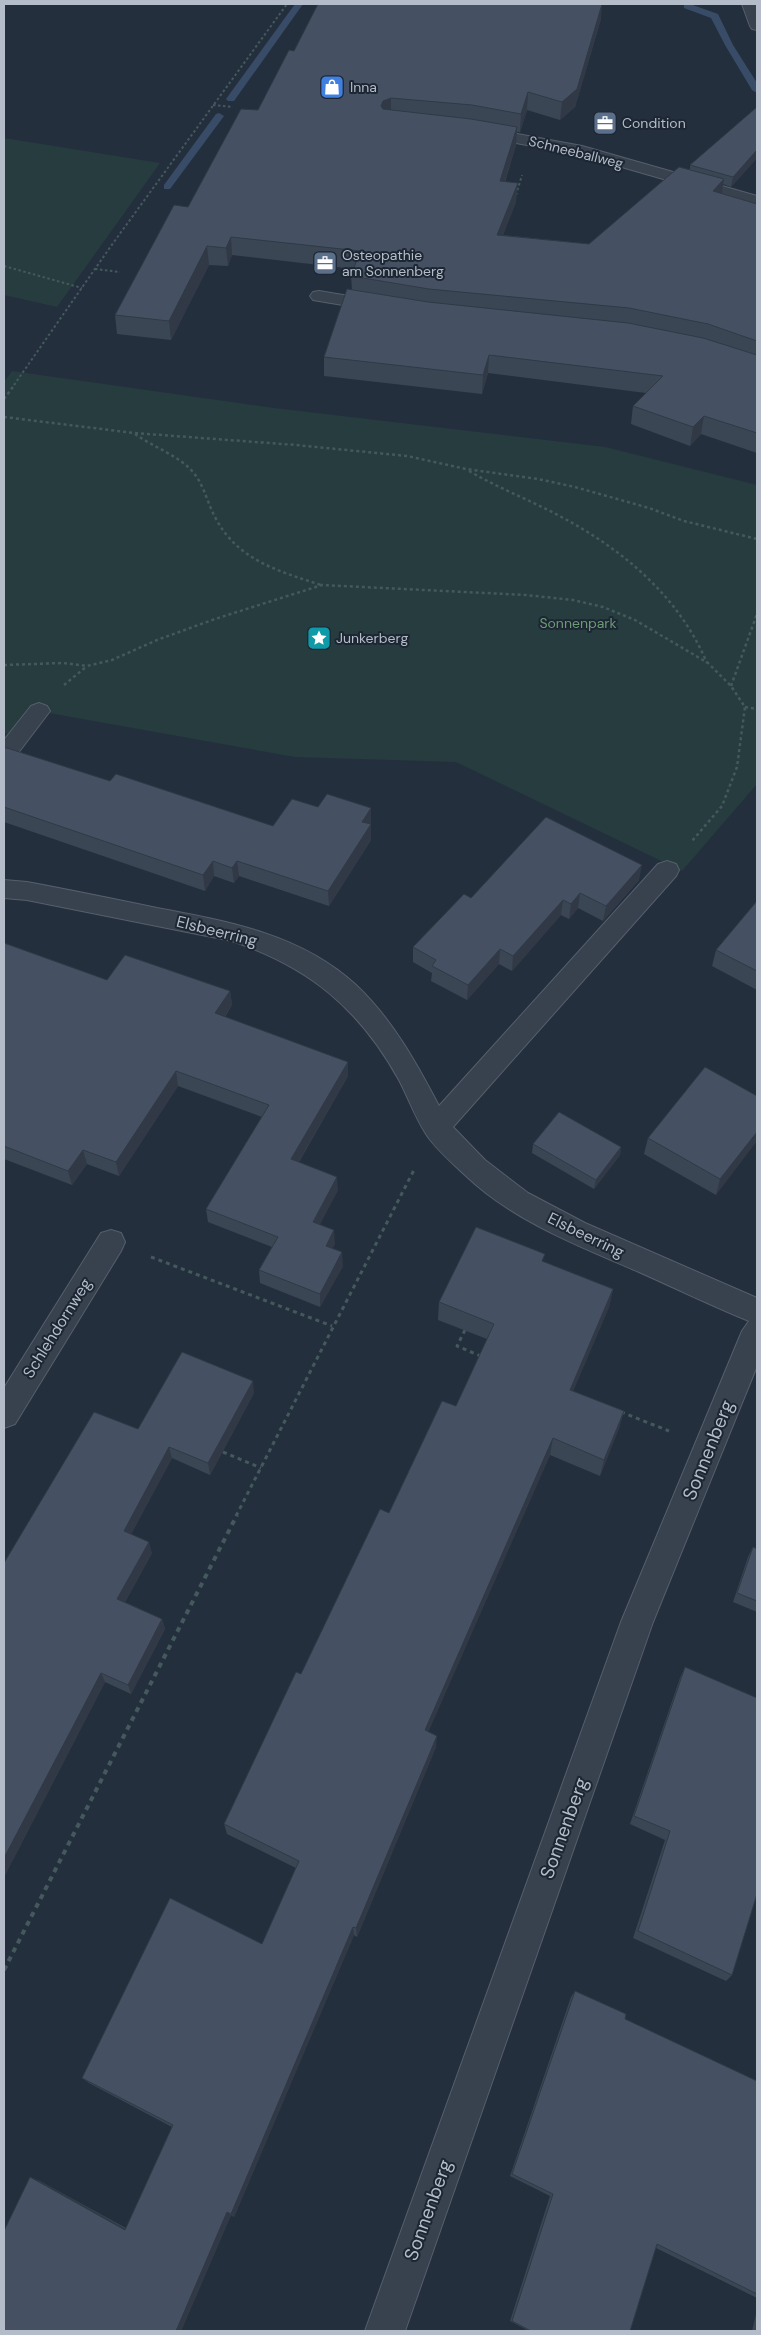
<svg xmlns="http://www.w3.org/2000/svg" width="761" height="2335" font-family="'DM Sans',sans-serif">
  <style>
    .green { fill: #263c3f }
    .lines { fill: none; stroke-linecap: round; stroke-linejoin: round }
    .stream { fill: #394c67; fill-rule: evenodd }
    .minor-casing { stroke: #565f6c; stroke-width: 2 }
    .path-far3 { stroke: #44595c; stroke-width: 2; stroke-dasharray: 2.5 2.5; stroke-linecap: butt }
    .path-far2 { stroke: #44595c; stroke-width: 2.5; stroke-dasharray: 3 3; stroke-linecap: butt }
    .path-far1 { stroke: #44595c; stroke-width: 3; stroke-dasharray: 4 4; stroke-linecap: butt }
    .path { stroke: #44595c; stroke-width: 4; stroke-dasharray: 5 5; stroke-linecap: butt }
    .minor { fill: #38414e; fill-rule: evenodd }
    .wall { fill: #3b4654 }
    .shaded-wall { fill: #303945 }
    .building { fill: #455162; stroke: #303945 }
    .labels { text-anchor: middle; dominant-baseline: central; stroke-width: 4; stroke-linejoin: round; paint-order: stroke }
    .far-poi-label { font-size: 14px; fill: #b4bcc9; stroke: #1d2633; text-anchor: start }
    .far-street-label { font-size: 14px; fill: #b4bcc9; stroke: #1d2633 }
    .far-park-label { font-size: 14px; fill: #6b9a76; stroke: #1d2633 }
    .street-label { font-size: 16px; fill: #b4bcc9; stroke: #1d2633 }
    .near-street-label { font-size: 19px; fill: #b4bcc9; stroke: #1d2633 }
  </style>
  <rect width="100%" height="100%" fill="#242f3e"/>
  <!-- green -->
  <g class="green">
    <path d="M4,138L160,163L57,307L4,295Z"/>
    <path d="M12,371L274,408L605,447L757,485V784L682,871L456,762L295,757L32,710L9,734L4,733V382Z"/>
  </g>
  <g class="lines">
    <!-- stream -->
    <g class="stream">
      <path d="M295,4H303L234,101H228L226,99Z"/>
      <path d="M684,4H690L718,14L733,45L757,83V93L752,90L725,45L711,18L684,8Z"/>
      <path d="M219,113L224,116L170,189H164V185L216,114Z"/>
    </g>
    <!-- minor casing -->
    <g class="minor-casing">
      <g id="minor">
        <path d="M742,4H756L757,30L752,29L750,26Z"/>
        <path d="M480,127L582,146L757,196V206L580,155L474,135L472,132L474,129Z"/>
        <path d="M319,291L385,302L388,306L385,310L379,311L313,300L310,296L313,292Z"/>
        <path d="M39,703L47,706L50,711L12,761L4,763V740L31,706Z"/>
        <path d="M667,861L676,864L679,870L676,876L453,1127L485,1160L528,1193L585,1223L757,1298V1366L653,1622L405,2331H365L621,1622L742,1331L749,1321C712,1306 675,1288 639,1272C579,1246 513,1221 465,1175C452,1163 435,1148 426,1134C415,1117 408,1097 399,1080C359,1008 309,967 232,941L27,900L4,898V880L27,882C70,890 114,899 157,908C227,921 301,934 356,985C392,1019 416,1062 439,1106L658,864Z"/>
        <path d="M111,1230L121,1233L125,1242L121,1251L15,1424L4,1428V1388L101,1233Z"/>
      </g>
    </g>
    <!-- path-far3 -->
    <g class="path-far3">
      <path d="M213,105L233,107"/>
      <path d="M516,195L522,175"/>
      <path d="M4,266L82,288"/>
      <path d="M95,269L120,272"/>
      <path d="M14,385L111,246L287,4"/>
    </g>
    <!-- path-far2 -->
    <g class="path-far2">
      <path d="M4,399L15,384"/>
      <path d="M4,417L134,433L296,445L407,456L466,469L538,479L575,487L649,508L684,521L757,539"/>
      <path d="M135,434C153,447 178,455 193,472C204,485 207,502 215,517C237,560 278,571 321,585"/>
      <path d="M469,471C495,486 522,497 548,510C616,544 677,592 707,663"/>
      <path d="M4,665L63,663L87,666L112,660L157,640L215,619L322,585L526,595L573,600L603,607L635,620L708,663L731,686L745,707L737,767L722,806L692,841"/>
      <path d="M64,685L86,667"/>
      <path d="M731,686L757,614"/>
      <path d="M745,707L757,709"/>
    </g>
    <!-- path-far1 -->
    <g class="path-far1">
      <path d="M151,1257L332,1326"/>
      <path d="M465,1330L457,1346L483,1357"/>
      <path d="M621,1412L669,1431"/>
      <path d="M223,1452L261,1468"/>
      <path d="M236,1516L415,1168"/>
    </g>
    <!-- path -->
    <path class="path" d="M4,1970L237,1515"/>
    <!-- minor -->
    <use href="#minor" class="minor"/>
  </g>
  <!-- wall -->
  <g class="wall">
    <path d="M601,19L575,107L560,120L527,110L520,132H517L516,145L505,182L516,202L503,235L589,244L690,169V165L757,107V158L731,187L723,184L722,194L757,204V453L701,434L690,446L631,424L633,406L646,393L488,373L482,394L324,376V357L352,290L351,276L354,269L232,255L228,266L209,265L171,340L117,334L115,315L188,207L258,110L294,51Z"/>
    <path d="M4,748L110,781L273,826L318,807L371,808V840L329,906L239,876L234,883L214,876L205,891L4,822Z"/>
    <path d="M639,880L603,921L578,908L569,919L561,915L512,971L499,964L467,1000L431,981L432,973L413,962V947L471,898Z"/>
    <path d="M757,901V990L712,966L716,950Z"/>
    <path d="M4,943L107,980L230,991L232,1005L225,1017L348,1076L299,1162L338,1190L319,1225L335,1244L332,1249L343,1266L320,1307L260,1283L259,1270L272,1247L208,1222L206,1209L262,1117L178,1086L119,1176L87,1164L72,1185L4,1159Z"/>
    <path d="M757,1096L716,1195L644,1154L648,1138Z"/>
    <path d="M533,1144L621,1147L620,1155L594,1189L532,1153Z"/>
    <path d="M544,1262L613,1289L609,1307L573,1391L624,1411L619,1428L600,1476L550,1455L428,1732L436,1747L357,1937L354,1935L234,2217L231,2215L181,2331L38,2180L126,2228L172,2127L89,2083L82,2078L262,1944L296,1868L227,1834L224,1824L301,1674L389,1513L456,1406L487,1339L438,1320L439,1302Z"/>
    <path d="M254,1393L210,1475L172,1458L131,1534L152,1553L125,1602L162,1619L165,1629L131,1694L105,1682L4,1877V1563L138,1429Z"/>
    <path d="M753,1547L757,1549V1612L733,1602L748,1557Z"/>
    <path d="M685,1667L732,1975L726,1981L633,1938L665,1840L630,1824L680,1678Z"/>
    <path d="M575,1991L625,2019L757,2081V2298L656,2248L630,2331H529L510,2321L550,2196L510,2176L571,1997Z"/>
    <path d="M757,2310V2331H752Z"/>
  </g>
  <!-- shaded-wall -->
  <g class="shaded-wall">
    <path d="M602,4L601,19L575,107L560,120L562,102Z"/>
    <path d="M528,92L527,110L520,132L521,114Z"/>
    <path d="M391,98V116L383,119L381,106L383,101Z"/>
    <path d="M517,127L516,145L499,199L500,181Z"/>
    <path d="M757,150V158L731,187L733,177Z"/>
    <path d="M724,179L721,198L713,191Z"/>
    <path d="M518,183L516,202L496,253L497,235Z"/>
    <path d="M231,237L232,255L228,266L226,248Z"/>
    <path d="M207,246L209,265L171,340L169,321Z"/>
    <path d="M489,355L488,373L482,394L483,375Z"/>
    <path d="M704,416L701,434L690,446L693,427Z"/>
    <path d="M371,808V824L362,837V822Z"/>
    <path d="M371,824V840L329,906L328,891Z"/>
    <path d="M213,861L214,876L205,891L203,875Z"/>
    <path d="M237,861L239,876L234,883L232,868Z"/>
    <path d="M642,865L639,880L603,921L606,906Z"/>
    <path d="M580,893L578,908L569,919L571,904Z"/>
    <path d="M563,900L561,915L512,971L513,956Z"/>
    <path d="M500,949L499,964L467,1000L468,985Z"/>
    <path d="M230,991L232,1005L217,1028L215,1013Z"/>
    <path d="M348,1062V1076L292,1173L291,1159Z"/>
    <path d="M176,1071L178,1086L119,1176L116,1162Z"/>
    <path d="M757,1132V1141L716,1195L720,1179Z"/>
    <path d="M621,1147L620,1155L594,1189L596,1180Z"/>
    <path d="M83,1150L87,1164L72,1185L68,1171Z"/>
    <path d="M337,1177L338,1190L314,1236L313,1222Z"/>
    <path d="M334,1230L335,1244L326,1259V1246Z"/>
    <path d="M342,1252L343,1266L320,1307V1294Z"/>
    <path d="M613,1289L609,1307L566,1407L570,1390Z"/>
    <path d="M253,1381L254,1393L210,1475L208,1463Z"/>
    <path d="M624,1411L619,1428L600,1476L604,1460Z"/>
    <path d="M553,1438L550,1455L424,1742L425,1730Z"/>
    <path d="M169,1447L172,1458L127,1542L124,1531Z"/>
    <path d="M149,1542L152,1553L121,1609L117,1599Z"/>
    <path d="M162,1619L165,1629L131,1694L128,1685Z"/>
    <path d="M101,1673L105,1682L4,1877V1858Z"/>
    <path d="M437,1736L436,1747L357,1937L356,1928Z"/>
    <path d="M353,1927L354,1935L234,2217L231,2214Z"/>
    <path d="M30,2177L38,2180L131,2232L125,2230Z"/>
    <path d="M227,2212L231,2215L181,2331H176Z"/>
  </g>
  <!-- building -->
  <g class="building">
    <path d="M318,4H602L577,89L562,102L528,92L521,114L472,105L391,98L383,101L381,106L383,109L471,119L517,127L500,181L518,183L497,235L589,244L679,167L724,179L713,191L757,204V341L708,324L629,308L429,289L351,276L360,251L231,237L226,248L207,246L169,321L115,315L174,205L188,207L241,109L258,110L289,50L294,51Z"/>
    <path d="M757,107V150L733,177L690,165Z"/>
    <path d="M347,289L428,302L628,323L703,338L757,355V433L704,416L693,427L633,406L663,376L489,355L483,375L324,357Z"/>
    <path d="M4,748H7L110,781L116,774L273,826L292,799L318,807L327,794L371,808L362,822L371,824L328,891L237,861L232,868L213,861L203,875L4,807Z"/>
    <path d="M546,817L642,865L606,906L580,893L571,904L563,900L513,956L500,949L468,985L432,966L436,960L413,947L464,894L471,898Z"/>
    <path d="M757,901V971L716,950Z"/>
    <path d="M4,943L107,980L125,955L230,991L215,1013L348,1062L291,1159L337,1177L313,1222L334,1230L326,1246L342,1252L320,1294L259,1270L278,1237L206,1209L269,1105L176,1071L116,1162L83,1150L68,1171L4,1146Z"/>
    <path d="M705,1067L757,1096V1132L720,1179L648,1138Z"/>
    <path d="M559,1112L621,1147L596,1180L533,1144Z"/>
    <path d="M476,1227L545,1254L542,1261L613,1289L570,1390L624,1411L604,1460L553,1438L425,1730L437,1736L356,1928L353,1927L231,2214L227,2212L176,2331H4V2231L30,2177L125,2230L173,2125L82,2078L170,1898L262,1944L299,1861L224,1824L296,1672L301,1674L380,1509L389,1513L442,1401L456,1406L494,1324L439,1302Z"/>
    <path d="M182,1352L253,1381L208,1463L169,1447L124,1531L149,1542L117,1599L162,1619L128,1685L101,1673L4,1858V1563L94,1412L138,1429Z"/>
    <path d="M753,1547L757,1549V1601L737,1593Z"/>
    <path d="M685,1667L757,1698V1894L732,1975L638,1931L670,1831L634,1816Z"/>
    <path d="M575,1991L626,2014L625,2019L757,2081V2294L657,2244L630,2331H531L512,2321L553,2194L512,2174Z"/>
  </g>
  <!-- icons -->
  <defs>
    <g id="shop-square" transform="scale(1.25)"><rect x="-9" y="-9" width="18" height="18" rx="4" fill="#3f7fe0" stroke="#1d2633"/><path d="M-5-2.5h2.3a2.7 3.5 0 0 1 5.4 0H5L5.5 6h-11ZM-1.5-2.5h3a1.5 2.3 0 0 0-3 0Z" fill="#fff"/></g>
    <g id="office-square" transform="scale(1.25)"><rect x="-9" y="-9" width="18" height="18" rx="4" fill="#5c6f8a" stroke="#1d2633"/><path d="M-6-3h4V-5.5h4V-3h4V5H-6ZM-1-4.5V-3h2v-1.5ZM-6 0V1H6V0Z" fill="#fff"/></g>
    <g id="sight-square" transform="scale(1.25)"><rect x="-9" y="-9" width="18" height="18" rx="4" fill="#0f9aa8" stroke="#1d2633"/><path d="M0-6L1.8-2.2L6-1.7L2.9 1.2L3.7 5.4L0 3.3L-3.7 5.4L-2.9 1.2L-6-1.7L-1.8-2.2Z" fill="#fff"/></g>
  </defs>
  <g fill-rule="evenodd">
    <use href="#shop-square" x="332" y="87"/>
    <use href="#office-square" x="605" y="123"/>
    <use href="#office-square" x="325" y="263"/>
    <use href="#sight-square" x="319" y="638"/>
  </g>
  <g class="labels">
    <!-- far-poi labels -->
    <g class="far-poi-label">
      <text x="350" y="87">Inna</text>
      <text x="622" y="123">Condition</text>
      <text x="342" y="255">Osteopathie<tspan x="342" dy="16">am Sonnenberg</tspan></text>
      <text x="336" y="638">Junkerberg</text>
    </g>
    <!-- far-street labels -->
    <g class="far-street-label">
      <text transform="translate(576 152) rotate(14)">Schneeballweg</text>
    </g>
    <!-- far-park labels -->
    <g class="far-park-label">
      <text x="578" y="623">Sonnenpark</text>
    </g>
    <!-- street labels -->
    <g class="street-label">
      <text transform="translate(217 931) rotate(14)">Elsbeerring</text>
      <text transform="translate(586 1235) rotate(26)">Elsbeerring</text>
      <text transform="translate(57 1328) rotate(-58)">Schlehdornweg</text>
    </g>
    <!-- near-street labels -->
    <g class="near-street-label">
      <text transform="translate(708 1450) rotate(-68)">Sonnenberg</text>
      <text transform="translate(564 1828) rotate(-70)">Sonnenberg</text>
      <text transform="translate(428 2210) rotate(-70)">Sonnenberg</text>
    </g>
  </g>
  <!-- border -->
  <rect width="761" height="2335" fill="none" stroke="#b4bcc9" stroke-width="10"/>
</svg>
